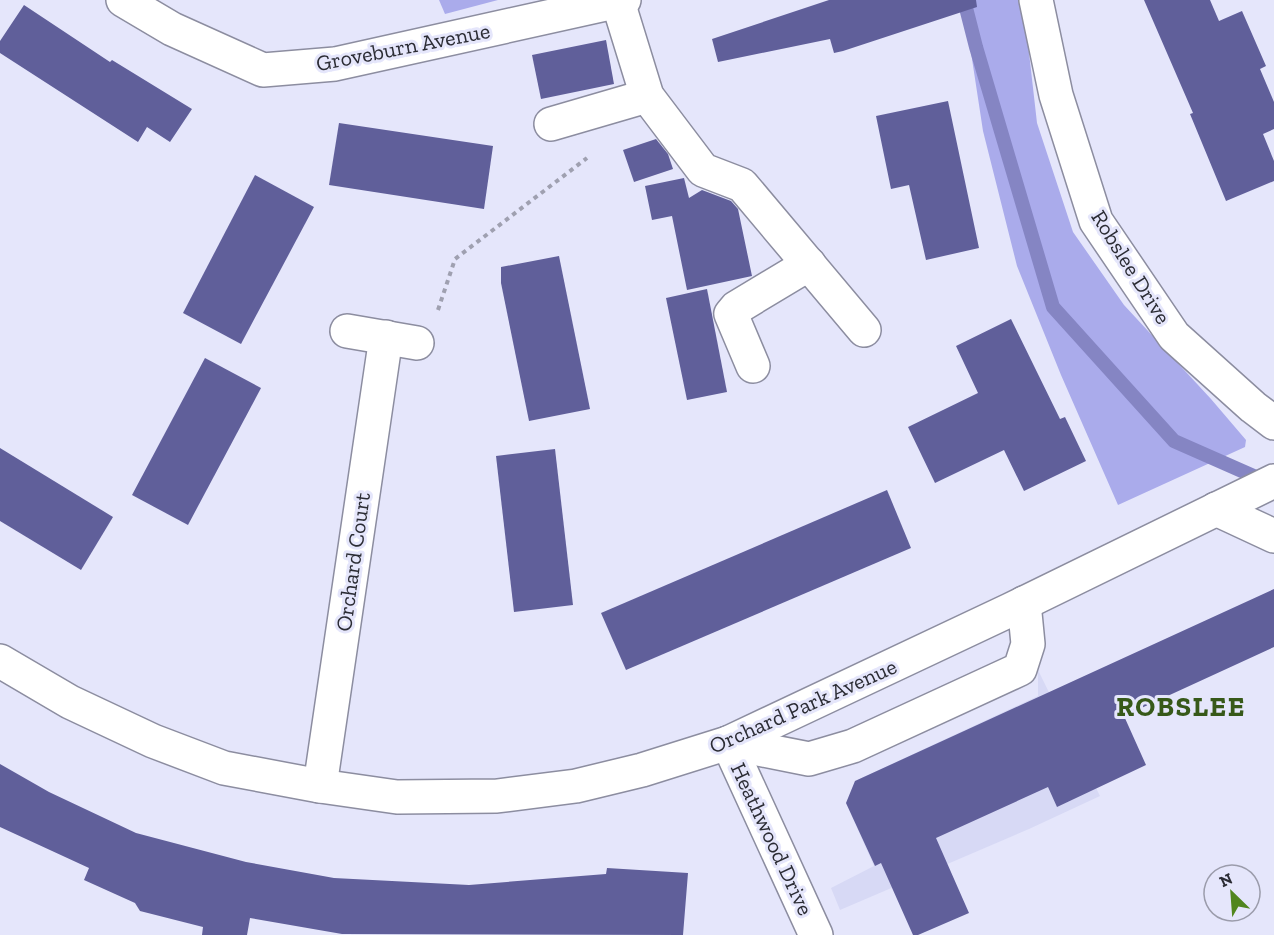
<svg xmlns="http://www.w3.org/2000/svg" width="1274" height="935" font-family="'Zilla Slab',serif">
  <style>
    .built { fill: #d7d9f5 }
    .forest { fill: #aaabeb }
    .lines { fill: none; stroke-linecap: round; stroke-linejoin: round }
    .stream { stroke: #8585c3; stroke-width: 14 }
    .building { fill: #605f9a }
    .minor-casing { stroke: #8c8da0; stroke-width: 36 }
    .tertiary-casing { stroke: #8c8da0; stroke-width: 36 }
    .path { stroke: #9fa0b0; stroke-width: 4; stroke-dasharray: 4.5 4.5; stroke-linecap: butt }
    .minor { stroke: #fff; stroke-width: 33 }
    .tertiary { stroke: #fff; stroke-width: 33 }
    .labels { text-anchor: middle; dominant-baseline: central; stroke-width: 6; stroke-linejoin: round; paint-order: stroke }
    .street-label { font-size: 22px; fill: #2b2c34; stroke: #e5e6fb }
    .district-label { font-size: 28px; font-weight: bold; letter-spacing: 1.5px; fill: #375919; stroke: #e5e6fb }
  </style>
  <rect width="100%" height="100%" fill="#e5e6fb"/>
  <!-- built -->
  <path class="built" d="M1038,670L1100,796L1029,829L840,910L831,888L874,866L846,803L855,781L1038,696Z"/>
  <!-- forest -->
  <g class="forest">
    <path d="M439,0H498L445,14Z"/>
    <path d="M963,0H1023L1037,123L1073,232L1124,305L1211,399L1246,440L1245,447L1118,505L1061,375L1017,266L983,131Z"/>
  </g>
  <g class="lines">
    <!-- stream -->
    <path class="stream" d="M964,0L976,47L1053,307L1174,441L1267,482"/>
  </g>
  <!-- building -->
  <g class="building">
    <path d="M829,0H976L977,7L843,51L834,53L830,39L718,62L712,39Z"/>
    <path d="M1144,0H1210L1219,21L1242,11L1266,66L1260,69L1274,102V129L1263,134L1274,161V181L1226,201L1190,114L1193,113Z"/>
    <path d="M24,5L110,62L112,60L192,109L170,142L147,127L138,142L0,53V41Z"/>
    <path d="M606,40L614,84L541,99L532,55Z"/>
    <path d="M948,101L979,248L926,260L909,185L891,189L876,116Z"/>
    <path d="M339,123L493,146L484,209L329,185Z"/>
    <path d="M656,139L668,154L673,169L634,182L623,150Z"/>
    <path d="M255,175L314,207L241,344L183,313Z"/>
    <path d="M684,178L689,198L702,190L731,201L738,209L752,276L687,290L672,216L652,220L645,186Z"/>
    <path d="M559,256L590,409L529,421L501,283V267Z"/>
    <path d="M707,289L727,392L687,400L666,298Z"/>
    <path d="M1011,319L1060,419L1065,417L1086,461L1024,491L1004,450L935,483L908,427L978,393L956,346Z"/>
    <path d="M205,358L261,388L188,525L132,495Z"/>
    <path d="M0,448L113,517L81,570L0,521Z"/>
    <path d="M555,449L573,605L514,612L496,456Z"/>
    <path d="M887,490L911,548L626,670L601,613Z"/>
    <path d="M1274,589V647L1124,716L1146,765L1057,807L1048,787L936,838L969,913L918,935H913L881,863L875,866L846,803L855,781Z"/>
    <path d="M0,764L49,792L136,833L246,862L334,878L469,885L606,874L607,868L688,873L683,935L342,934L250,918L247,935H202L203,927L140,911L135,903L84,880L89,868L0,827Z"/>
  </g>
  <g class="lines">
    <!-- minor casing -->
    <g class="minor-casing">
      <g id="minor">
        <path d="M123,0L172,29L263,70L335,64L624,0"/>
        <path d="M1036,0L1056,95L1096,221L1174,336L1253,407L1274,423"/>
        <path d="M618,2L647,96L703,170L742,185L864,330"/>
        <path d="M551,124L647,96"/>
        <path d="M347,331L417,343"/>
        <path d="M753,366L731,314L736,308L809,264"/>
        <path d="M1216,509L1274,536"/>
        <path d="M728,743L809,759L853,746L1020,669L1028,644L1024,603"/>
        <path d="M728,743L816,935"/>
        <path d="M320,786L386,337"/>
      </g>
    </g>
    <!-- tertiary casing -->
    <g class="tertiary-casing">
      <path id="tertiary" d="M0,661L70,702L153,741L224,768L320,786L397,797L497,796L576,786L642,770L728,743L1010,610L1274,481"/>
    </g>
    <!-- path -->
    <path class="path" d="M438,310L455,259L587,158"/>
    <!-- minor -->
    <use href="#minor" class="minor"/>
    <!-- tertiary -->
    <use href="#tertiary" class="tertiary"/>
  </g>
  <g class="labels">
    <!-- street labels -->
    <g class="street-label">
      <text transform="translate(403 47) rotate(-11)">Groveburn Avenue</text>
      <text transform="translate(1131 267) rotate(58)">Robslee Drive</text>
      <text transform="translate(353 562) rotate(-82)">Orchard Court</text>
      <text transform="translate(803 706) rotate(-24)">Orchard Park Avenue</text>
      <text transform="translate(772 839) rotate(65)">Heathwood Drive</text>
    </g>
    <!-- district labels -->
    <g class="district-label">
      <text x="1181" y="706">ROBSLEE</text>
    </g>
  </g>
  <!-- north arrow -->
  <g transform="translate(1232 893) rotate(335)"><circle r="28" fill="#e5e6fb" stroke="#9b9cab" stroke-width="1.5"/>
  <path d="M0-4.5L10 22L0 15L-10 22Z" fill="#51861e"/>
  <text y="-9" font-size="16" font-weight="bold" text-anchor="middle" fill="#2b2c34">N</text>
  </g>
</svg>
